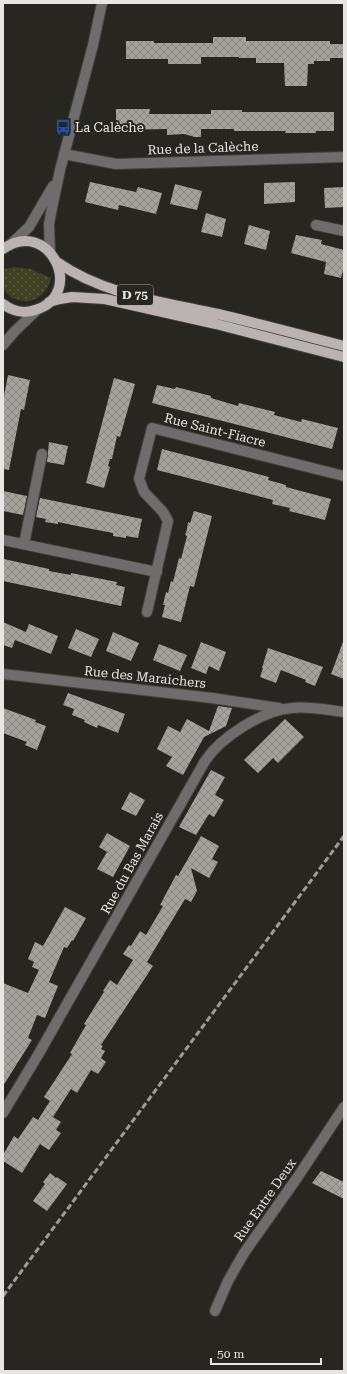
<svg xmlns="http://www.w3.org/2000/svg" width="347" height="1374" font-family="'Roboto Serif',serif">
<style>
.grass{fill:url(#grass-dots)}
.building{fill:url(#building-cross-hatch)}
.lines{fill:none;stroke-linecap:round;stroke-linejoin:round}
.minor-casing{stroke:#42413b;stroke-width:12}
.major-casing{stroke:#42413b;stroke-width:12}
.minor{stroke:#706c6c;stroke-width:10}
.major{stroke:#bab3b2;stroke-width:10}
.rail{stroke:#9d9c97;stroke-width:3;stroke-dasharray:6 3;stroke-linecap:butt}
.labels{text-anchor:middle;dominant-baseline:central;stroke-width:4;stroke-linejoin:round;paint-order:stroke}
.shield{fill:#272620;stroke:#adaca8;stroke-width:1}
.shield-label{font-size:12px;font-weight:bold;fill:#e7e6e2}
.poi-label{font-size:13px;fill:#e7e6e2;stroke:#272620;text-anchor:start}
.street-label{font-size:13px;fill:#e7e6e2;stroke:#272620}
</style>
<defs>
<pattern id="grass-dots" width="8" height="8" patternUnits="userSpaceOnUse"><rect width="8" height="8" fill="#3f4122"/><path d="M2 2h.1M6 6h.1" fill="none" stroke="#5b5c42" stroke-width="1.8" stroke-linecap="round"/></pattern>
<pattern id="building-cross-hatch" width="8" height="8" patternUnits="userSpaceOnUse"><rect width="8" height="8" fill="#a3a29b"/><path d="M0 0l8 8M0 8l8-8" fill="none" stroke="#878681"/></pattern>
</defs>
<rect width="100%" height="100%" fill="#272620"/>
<path class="grass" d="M14,267L31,269L51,278C47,297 28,308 11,297C8,295 4,291 3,287C2,282 3,274 3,269Z"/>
<path class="building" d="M213,37H246V41H330V44H344V58H330V61H314V64H308L307,86H285L284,63H256V58H239V57H201V64H168V59H126V41H154V43H213Z
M116,109H150L149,114H211V110H242V112H334V131H316V133H285L286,131H234V129H201V137H195L184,134L167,135V129L116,130Z
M90,182L136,192L138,187L162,193L156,214L119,205L118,210L85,202Z
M295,182V202L264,204V183Z
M175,184L202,191L197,210L170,204Z
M344,187V207L325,208L324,188Z
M206,213L226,219L222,237L201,232Z
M249,225L270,231L266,250L244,244Z
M296,235L322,240L321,244L344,250V266L341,278L324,274L326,262L291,253Z
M8,375L30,380L24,410L21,409L9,470L3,469V401Z
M114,378L135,384L120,437L117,436L112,459H110L108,466L110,467L104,488L86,483Z
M157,385L175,389L176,387L211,396V398L238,406L239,403L275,412L274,415L301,422L302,419L338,428L332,449L152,403Z
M49,442L68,446L64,465L47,462Z
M162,449L269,477L268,480L286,485V487L331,499L325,520L289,511L290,508L272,504L273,500L157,470Z
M3,491L27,496L23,515L3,511Z
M40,498L142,519L138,538L126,536V538L113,536V533L87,528L58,522V524L45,522L46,519L36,517Z
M194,511L212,516L194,587L190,586L181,622L162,617L165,605H163L166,592L168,593L171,581L173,582L179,558L181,559L187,536L185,535L187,529L188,522L190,523Z
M4,559L49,569V571L71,575V573L117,582L116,585L125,587L121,606L3,581Z
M3,622L26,632L29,624L58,636L51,654L15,640L12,648L3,645Z
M76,629L99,639L91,657L68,648Z
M113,632L139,643L131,661L106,651Z
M201,642L226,652L219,671L209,666L206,674L191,668Z
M343,642H344V679L331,674Z
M159,644L187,655L180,671L153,660Z
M268,648L323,667L315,686L305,682L306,680L281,670L276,683L260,677L263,668H262Z
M68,693L125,714L118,733L98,725L97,728L84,722L85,720L72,715L74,709L63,705Z
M218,706L232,708L226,726L204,737L183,775L166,766L172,757L157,749L168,726L180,732L187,719L209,731Z
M3,708L36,720L35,722L46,726L37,750L25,745L27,742L3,733Z
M285,719L304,737L278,763L273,758L258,773L244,760Z
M211,770L225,777L215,795L224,800L214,817L209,814L196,835L179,827Z
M130,792L145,800L136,816L121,809Z
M107,833L130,846L113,877L97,869L107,852L99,847Z
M201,836L219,846L212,859L218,862L209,878L191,868L197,891L191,902L185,899L147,962L153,966L101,1045L103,1046L101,1049L105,1051L101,1058L106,1062L98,1074L91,1070L77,1093L71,1089L53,1117L61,1122L56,1130L61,1133L49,1150L40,1144L22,1173L3,1161V1155L14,1136L18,1139L33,1117L38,1120L50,1101L44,1097L72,1054L70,1053L86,1025L84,1024L104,992L103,991L110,980L117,985L133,960L123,954L129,945L131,946L140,931L146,935L163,906L160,905L176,875L178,876Z
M65,907L86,918L73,941L72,940L67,948L64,947L49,982L58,986L45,1018L37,1015L28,1038L32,1040L3,1086V983L28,993L39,970L32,967L34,962L28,959L35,942L43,946Z
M321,1171L344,1182V1199L312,1183Z
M50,1173L56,1178L57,1177L67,1184L47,1211L33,1201L45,1184L43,1182Z"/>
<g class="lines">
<defs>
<path id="minor" d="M64,154L116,164L344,157
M316,225L344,231
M10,245L29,227L53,186
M50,252L49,224L52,208L60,170L93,45L102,3
M3,345L15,331L37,310
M3,540L157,572
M24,544L42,454
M147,612L168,521L163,512L144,492L139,479L152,428L344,476
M3,674L212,698L279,708
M3,1113L38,1055L205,761C221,737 263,710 292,708C309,706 327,710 344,712
M215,1311L228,1281L244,1253L297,1178L344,1107"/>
<path id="major" d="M3,249C49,216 87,295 35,310C24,314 12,311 3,304
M57,262C104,295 164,302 218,314C260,324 302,335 344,346
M49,302L60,299L72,297L105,299L216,324L344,357"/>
</defs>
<use href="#minor" class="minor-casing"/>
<use href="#major" class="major-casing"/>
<use href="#minor" class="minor"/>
<use href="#major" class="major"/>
<path class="rail" d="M3,1296L344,836"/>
</g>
<defs>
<symbol id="bus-bare" viewBox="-9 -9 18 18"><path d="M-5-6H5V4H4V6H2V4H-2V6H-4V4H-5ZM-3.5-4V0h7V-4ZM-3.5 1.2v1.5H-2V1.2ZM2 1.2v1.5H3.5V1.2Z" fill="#1a4fb4" stroke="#272620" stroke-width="2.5" paint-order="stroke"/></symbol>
</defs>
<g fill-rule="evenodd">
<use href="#bus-bare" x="52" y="116" width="22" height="22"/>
</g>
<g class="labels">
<rect class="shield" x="117" y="285" width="36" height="20" rx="3"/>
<g class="shield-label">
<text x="135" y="295">D 75</text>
</g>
<g class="poi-label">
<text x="75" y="127">La Calèche</text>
</g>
<g class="street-label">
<text transform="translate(203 148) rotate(-2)">Rue de la Calèche</text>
<text transform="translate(215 430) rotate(14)">Rue Saint-Fiacre</text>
<text transform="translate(145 677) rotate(6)">Rue des Maraichers</text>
<text transform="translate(132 863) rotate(-61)">Rue du Bas Marais</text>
<text transform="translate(265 1200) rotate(-55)">Rue Entre Deux</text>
</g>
</g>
<rect width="347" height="1374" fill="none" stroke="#e7e6e2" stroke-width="8"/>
<path d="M211 1358v6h110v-6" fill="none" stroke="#e7e6e2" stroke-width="2"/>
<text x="217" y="1358" font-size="12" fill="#e7e6e2" stroke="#272620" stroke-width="3" paint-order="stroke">50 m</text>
</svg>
